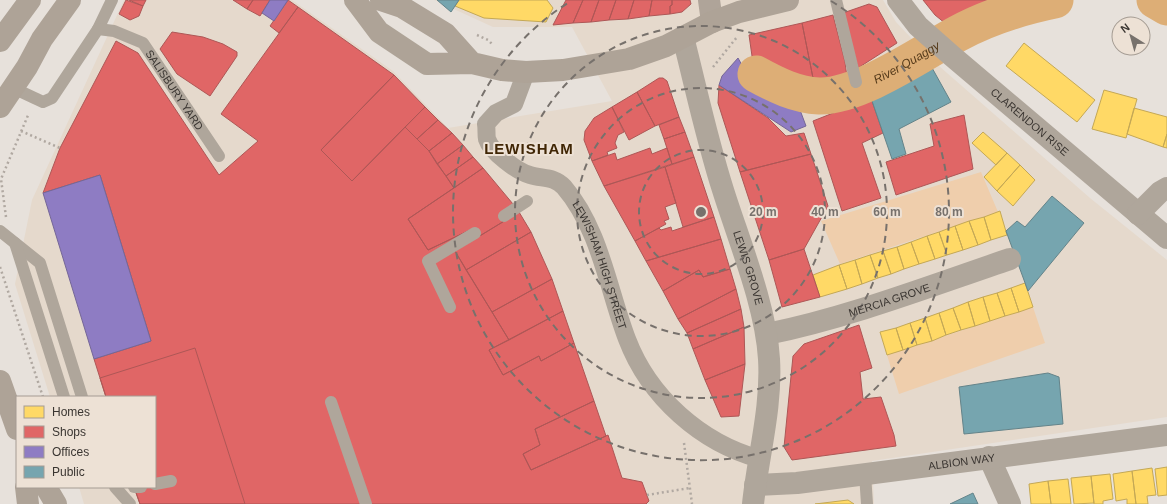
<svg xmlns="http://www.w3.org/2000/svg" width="1167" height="504" font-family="Arial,sans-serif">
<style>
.built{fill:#e5d9cc}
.green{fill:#efceac}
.homes{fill:#ffd966;stroke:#c4a856}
.shops{fill:#e06666;stroke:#ae5756}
.offices{fill:#8e7cc3;stroke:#756797}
.public{fill:#76a5af;stroke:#648389}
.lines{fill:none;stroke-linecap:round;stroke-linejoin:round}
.river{stroke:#ddae76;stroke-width:37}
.path{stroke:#b0a8a1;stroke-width:2.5;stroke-dasharray:2 3;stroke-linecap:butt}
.service{stroke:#afa69b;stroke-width:12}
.pedestrian{stroke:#afa69b;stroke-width:18}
.minor{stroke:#afa69b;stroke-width:22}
.tertiary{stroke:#afa69b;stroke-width:22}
.secondary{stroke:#afa499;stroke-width:22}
.trunk{stroke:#aea397;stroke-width:22}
.ring{fill:none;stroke:#77716c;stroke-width:2;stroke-dasharray:7 5}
.labels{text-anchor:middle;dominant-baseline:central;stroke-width:4;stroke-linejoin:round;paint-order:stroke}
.street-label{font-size:11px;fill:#3a3531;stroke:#ede1d5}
.water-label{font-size:12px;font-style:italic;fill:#563b1b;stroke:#ede1d5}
.district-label{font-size:15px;font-weight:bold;letter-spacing:1px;fill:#402605;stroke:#ede1d5}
.centre{fill:#77716c;stroke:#ede1d5;stroke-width:2}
.ring-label{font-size:12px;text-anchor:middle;font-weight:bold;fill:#77716c;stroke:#ede1d5;stroke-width:4;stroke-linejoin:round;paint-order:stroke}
</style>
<rect width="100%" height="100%" fill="#e7e1db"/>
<path class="built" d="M124,0H292L393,71L448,128L612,101L572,27H493L434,0H883L896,22L931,59L1090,198L1167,260V417L872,461L874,504H84L79,487H155V397H50L15,284L32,200Z"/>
<path class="green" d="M981,172L998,212L840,264L821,221Z
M1033,307L1045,343L899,394L887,355Z"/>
<path class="homes" d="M459,0H547L553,8L546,22L484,18L455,6Z
M1024,43L1095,100L1077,122L1006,66Z
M1104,90L1137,99L1126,138L1092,129Z
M1134,108L1167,117V134L1163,147L1127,134Z
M983,132L1007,153L996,165L972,143Z
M1167,134V148L1163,147Z
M1007,153L1020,165L997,191L984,177Z
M1020,165L1035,180L1013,206L997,191Z
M1000,211L1007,235L991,240L984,217Z
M984,217L991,240L978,245L969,221Z
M969,221L978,245L963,250L955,226Z
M955,226L963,250L947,255L939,232Z
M939,232L947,255L935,259L927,236Z
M927,236L935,259L919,264L911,242Z
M911,242L919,264L904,269L897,247Z
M897,247L904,269L891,274L883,251Z
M883,251L891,274L878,278L870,255Z
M870,255L878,278L862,284L855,260Z
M855,260L862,284L847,289L839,265Z
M839,265L847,289L820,297L813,275Z
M1025,283L1033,307L1019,312L1011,288Z
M1011,288L1019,312L1005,316L997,293Z
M997,293L1005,316L990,321L983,297Z
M983,297L990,321L975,326L968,302Z
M968,302L975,326L961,330L953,308Z
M953,308L961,330L946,335L939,313Z
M939,313L946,335L932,341L925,318Z
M925,318L932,341L917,345L910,323Z
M910,323L917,345L903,350L896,328Z
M896,328L903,350L887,355L880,332Z
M1167,467V495L1158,496L1155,469Z
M1152,468L1156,495L1147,496L1148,504H1136L1132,471Z
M1132,471L1136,504H1127V499L1116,501L1113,474Z
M1110,474L1113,499L1103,501V504H1094L1091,476Z
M1091,476L1094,503L1074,504L1071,478Z
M1068,479L1071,504H1051L1048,481Z
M1048,481L1051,504H1031L1029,484Z
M848,500L854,504H815Z"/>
<path class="shops" d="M126,0L143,6L139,16L130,20L119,14Z
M129,0H146L143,6Z
M233,0H253L247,9Z
M253,0H270L260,16L247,9Z
M288,0L298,7L279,33L270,26Z
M566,0H583L573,23L553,25Z
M583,0H599L591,22L573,23Z
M599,0H616L609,20L591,22Z
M616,0H634L628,19L609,20Z
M634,0H652L649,16L628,19Z
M652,0H672V5L670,6V14L649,16Z
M672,0H690L691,4L682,12L670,14V6L672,5Z
M923,0H1016L951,28L935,15Z
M869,4L877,7L897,43L858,68L843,13Z
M298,7L394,75L321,150L352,181L405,127L429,151L454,188L408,219L428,250L472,229L455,251L509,340L489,350L503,375L539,356L541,361L574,343L594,401L535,429L540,445L523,454L531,470L608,435L622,478L642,482L649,501L646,504H140L134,487H155V397H106L94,359L151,341L100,175L43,193L60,148L116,41L138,53L219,175L258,141L221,114Z
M833,15L845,62L848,85L815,88L802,23Z
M802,23L815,88L793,83L753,63L749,35Z
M172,32L203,37L223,44L237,52V56L210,96L177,74L160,49Z
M394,75L425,107L352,181L321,150Z
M659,78H663L667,81L679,117L655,126L637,92Z
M719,85L768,118L786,136L804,133L811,154L740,172L718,103Z
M637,92L655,126L629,140L612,107Z
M871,98L883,133L862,143L881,198L842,211L813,121Z
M425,107L438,120L417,139L405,127Z
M612,107L624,132L618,135L615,143L617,148L607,152L608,155L592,161L584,140L585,131L594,118Z
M964,115L973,169L896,195L886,162L934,146L930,124Z
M679,117L685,132L664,139L659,125Z
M438,120L452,133L429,151L417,139Z
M685,132L694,157L672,164L664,139Z
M452,133L463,145L437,164L429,151Z
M463,145L473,157L446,176L437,164Z
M650,148L652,154L667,148L672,164L604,186L592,161L615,153L617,160Z
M811,154L828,206L804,249L769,260L740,172Z
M473,157L483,168L454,188L446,176Z
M694,157L714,217L683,227L665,167Z
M665,167L676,203L665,207L669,219L664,221L666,224L635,241L604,186Z
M483,168L513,204L506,220L478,237L472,229L428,250L408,219Z
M519,212L531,232L466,270L455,251Z
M714,217L721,239L646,261L635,241L659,228L661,230L671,227L672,231Z
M531,232L552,279L492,312L466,270Z
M721,239L730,269L703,277L699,270L663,291L646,261Z
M804,249L820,297L782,307L769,260Z
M730,269L736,289L678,319L663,291L699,270L703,277Z
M552,279L563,311L509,340L492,312Z
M736,289L741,309L687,333L678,319Z
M741,309L744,327L693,349L687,333Z
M563,311L574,343L541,361L539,356L503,375L489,350Z
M859,325L872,368L860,372L863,399L881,397L894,435L896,446L792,460L784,447L793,356L804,344Z
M744,327L745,364L705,380L693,349Z
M195,348L245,504H140L134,487H155V397H106L100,378Z
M745,364L739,416L721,417L705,380Z
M594,401L606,436L531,470L523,454L540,445L535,429Z"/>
<path class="offices" d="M270,0H288L274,21L262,13Z
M738,58L748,76L784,98L818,102L817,105L800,110L806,126L791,132L719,85L722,76Z
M100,175L151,341L94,359L43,193Z"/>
<path class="public" d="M437,0H459L451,12Z
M931,66L951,102L899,129L906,154L892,159L871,98Z
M1052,196L1084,223L1028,291L1006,231L1017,221L1025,227Z
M1048,373L1059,377L1063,424L964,434L959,387Z
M973,493L978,504H950Z"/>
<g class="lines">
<g class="river">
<path d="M1155,0L1167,7"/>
<path id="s1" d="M756,74C776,85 796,95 819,96C859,97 922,53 957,34C988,17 1021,7 1055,0"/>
</g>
<path class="path" d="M477,35L488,40L493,45
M713,67L737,37
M21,131L60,148
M6,217L1,179L29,113
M0,267L43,397
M684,443L692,504
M647,495L690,488"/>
<g class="service">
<path d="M836,0L856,82"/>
<path d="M98,29L112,0"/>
<path id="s2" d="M13,88L43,102L52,98L98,29L114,31L143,43L219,156"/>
<path d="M504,216L527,201"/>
<path d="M0,231L40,263L82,397"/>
<path d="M15,243L64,397"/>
<path d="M450,307L428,261L475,233"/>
<path d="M331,402L366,504"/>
<path d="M865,474L867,504"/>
<path d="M155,484L171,481"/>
<path d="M115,487L130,504"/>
<path d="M134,487H141"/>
</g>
<path class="pedestrian" id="s3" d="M526,72L514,104L496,113L486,124C487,129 486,135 487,139C491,152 518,172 530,175C542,179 554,176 564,187C600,229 608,289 627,339C649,397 701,443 760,459"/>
<g class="minor">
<path id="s4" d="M898,0L918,26L952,56L1167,238"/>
<path d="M1138,214L1160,192L1167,188"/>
<path id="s5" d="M767,334C850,317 930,286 1010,259"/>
<path d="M989,457L1010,504"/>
<path id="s6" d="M755,485L797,483L1167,435"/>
</g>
<path class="tertiary" id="s7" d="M683,37C696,88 707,140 723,190C739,241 766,306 769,359C772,407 758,456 753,504"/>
<path class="secondary" d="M709,0L712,22"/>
<path class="trunk" d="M355,0L379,32L427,64L472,63L502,70L526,72L563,70L629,59L666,46L712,22L739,12L788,0
M381,0L402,7L446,34L472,63
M0,41L30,0
M0,107L27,67L42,39L70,0
M0,381L17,429
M26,487L28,504
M46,487L56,504"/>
</g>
<g class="ring">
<circle cx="701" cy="212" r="62"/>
<circle cx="701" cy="212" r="124"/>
<circle cx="701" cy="212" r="186"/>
<path d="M831 1A248 248 0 1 1 571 1"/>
</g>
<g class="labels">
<g class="street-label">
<text stroke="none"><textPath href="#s2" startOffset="230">SALISBURY YARD</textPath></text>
<text stroke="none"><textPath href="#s4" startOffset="180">CLARENDON RISE</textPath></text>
<text stroke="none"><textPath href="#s3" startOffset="265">LEWISHAM HIGH STREET</textPath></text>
<text stroke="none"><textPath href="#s7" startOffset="240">LEWIS GROVE</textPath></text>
<text stroke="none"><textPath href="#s5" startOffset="127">MERCIA GROVE</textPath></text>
<text stroke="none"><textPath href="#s6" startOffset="208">ALBION WAY</textPath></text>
</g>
<g class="water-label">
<text stroke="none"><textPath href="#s1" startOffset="162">River Quaggy</textPath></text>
</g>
<g class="district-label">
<text x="529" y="148">LEWISHAM</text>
</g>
</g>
<circle cx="701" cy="212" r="6" class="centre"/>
<g class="ring-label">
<text x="763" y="216">20 m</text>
<text x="825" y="216">40 m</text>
<text x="887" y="216">60 m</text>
<text x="949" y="216">80 m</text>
</g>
<rect x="16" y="396" width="140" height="92" fill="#ede1d5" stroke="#a59c93"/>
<rect x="24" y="406" width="20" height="12" fill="#ffd966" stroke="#a59c93"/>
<text x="52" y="416" font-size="12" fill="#3a3531">Homes</text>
<rect x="24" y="426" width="20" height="12" fill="#e06666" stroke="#a59c93"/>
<text x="52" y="436" font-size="12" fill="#3a3531">Shops</text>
<rect x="24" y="446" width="20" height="12" fill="#8e7cc3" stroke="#a59c93"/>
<text x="52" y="456" font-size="12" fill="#3a3531">Offices</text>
<rect x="24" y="466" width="20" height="12" fill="#76a5af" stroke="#a59c93"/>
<text x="52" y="476" font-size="12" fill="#3a3531">Public</text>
<g transform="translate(1131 36) rotate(323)"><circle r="19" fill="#ede1d5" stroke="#a59c93"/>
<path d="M0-3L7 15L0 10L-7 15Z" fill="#77716c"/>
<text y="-6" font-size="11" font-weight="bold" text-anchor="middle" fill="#3a3531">N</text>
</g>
</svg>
